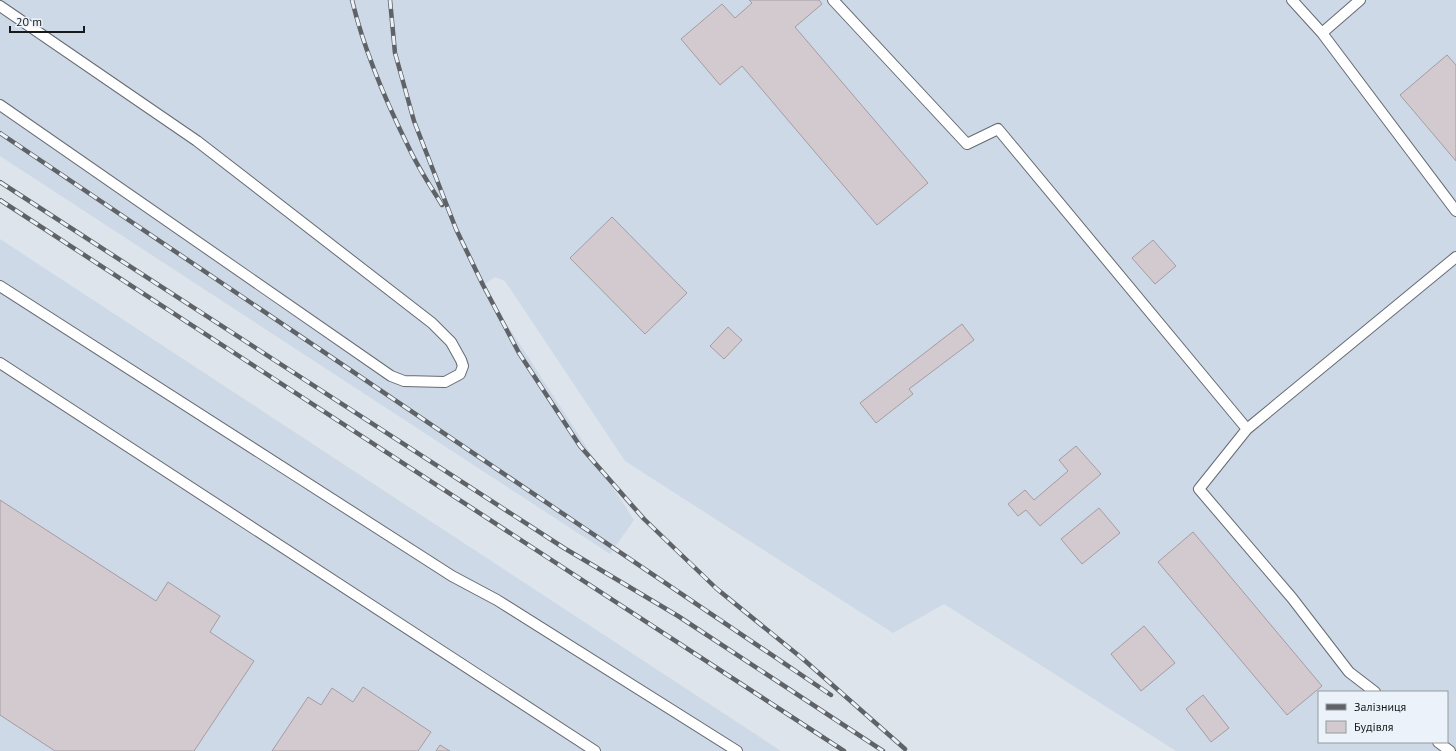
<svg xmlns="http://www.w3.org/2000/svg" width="1456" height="751" font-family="'PT Sans',sans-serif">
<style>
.built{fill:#cdd9e6;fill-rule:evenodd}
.building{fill:#d3cad0;stroke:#a49ca1}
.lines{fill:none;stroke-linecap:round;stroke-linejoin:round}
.service-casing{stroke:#666b71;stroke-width:12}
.service{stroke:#fff;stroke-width:10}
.rail-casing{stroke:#5f6266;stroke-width:4.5}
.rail{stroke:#ebf2f9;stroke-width:3;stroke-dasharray:9;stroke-linecap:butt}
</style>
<rect width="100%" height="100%" fill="#dee4eb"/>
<path class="built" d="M0,0H1456V751H1176L944,604L893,633L625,461L505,281L495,277L482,286L634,520L610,554L0,156ZM1319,692H1447V742H1319Z
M0,239L781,751H0Z"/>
<path class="building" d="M749,0H819L822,4L795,27L928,183L877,225L742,66L720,85L681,39L722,4L735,18L752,3Z
M1447,55L1456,65V161L1400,95Z
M612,217L687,293L645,334L570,258Z
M1153,240L1176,266L1155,284L1132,258Z
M962,324L974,340L909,389L913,394L876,423L860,403Z
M728,327L742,340L724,359L710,346Z
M1076,446L1101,474L1040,526L1026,510L1018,516L1008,504L1025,490L1034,500L1068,471L1059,460Z
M0,500L156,601L168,582L220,616L210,632L254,661L194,751H55L0,715Z
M1099,508L1120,533L1082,564L1061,539Z
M1193,532L1322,686L1287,715L1158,562Z
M1144,626L1175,663L1141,691L1111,654Z
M363,687L431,732L418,751H272L308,697L321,705L332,688L353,702Z
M1203,695L1229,728L1211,742L1186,709Z
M440,745L450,751H436Z"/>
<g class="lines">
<defs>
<path id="service" d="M833,0L967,144L998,129L1247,429L1199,489L1292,598L1349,672L1375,692
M1292,0L1322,33L1456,211
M0,6L197,141L432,323L451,342L461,360L463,366L460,374L445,382L404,381L391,376L0,105
M1322,33L1360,0
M0,286L452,576L497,600L737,751
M0,363L595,751
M1247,429L1456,257
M1438,742L1450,751"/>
</defs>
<use href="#service" class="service-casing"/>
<use href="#service" class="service"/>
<defs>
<path id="rail" d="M352,0C364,50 387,104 410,150C419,169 431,187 442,205
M390,0L395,53L414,121L456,229L483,285L519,353L580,446L644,519L717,589L803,659L905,749
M0,133L831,695
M0,182L564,548L678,616L883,751
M0,200L844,751"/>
</defs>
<use href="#rail" class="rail-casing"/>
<use href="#rail" class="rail"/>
</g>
<rect x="1318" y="691" width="130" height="52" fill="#ebf2f9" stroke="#969ba0"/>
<rect x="1326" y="704" width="20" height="6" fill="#5f6266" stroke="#969ba0"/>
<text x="1354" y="711" font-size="12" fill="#17191b">Залізниця</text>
<rect x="1326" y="721" width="20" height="12" fill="#d3cad0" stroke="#969ba0"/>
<text x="1354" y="731" font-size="12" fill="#17191b">Будівля</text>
<path d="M10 26v6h74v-6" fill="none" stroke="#17191b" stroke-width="2"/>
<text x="16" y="26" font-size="12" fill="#17191b" stroke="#ebf2f9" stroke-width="3" paint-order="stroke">20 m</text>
</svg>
